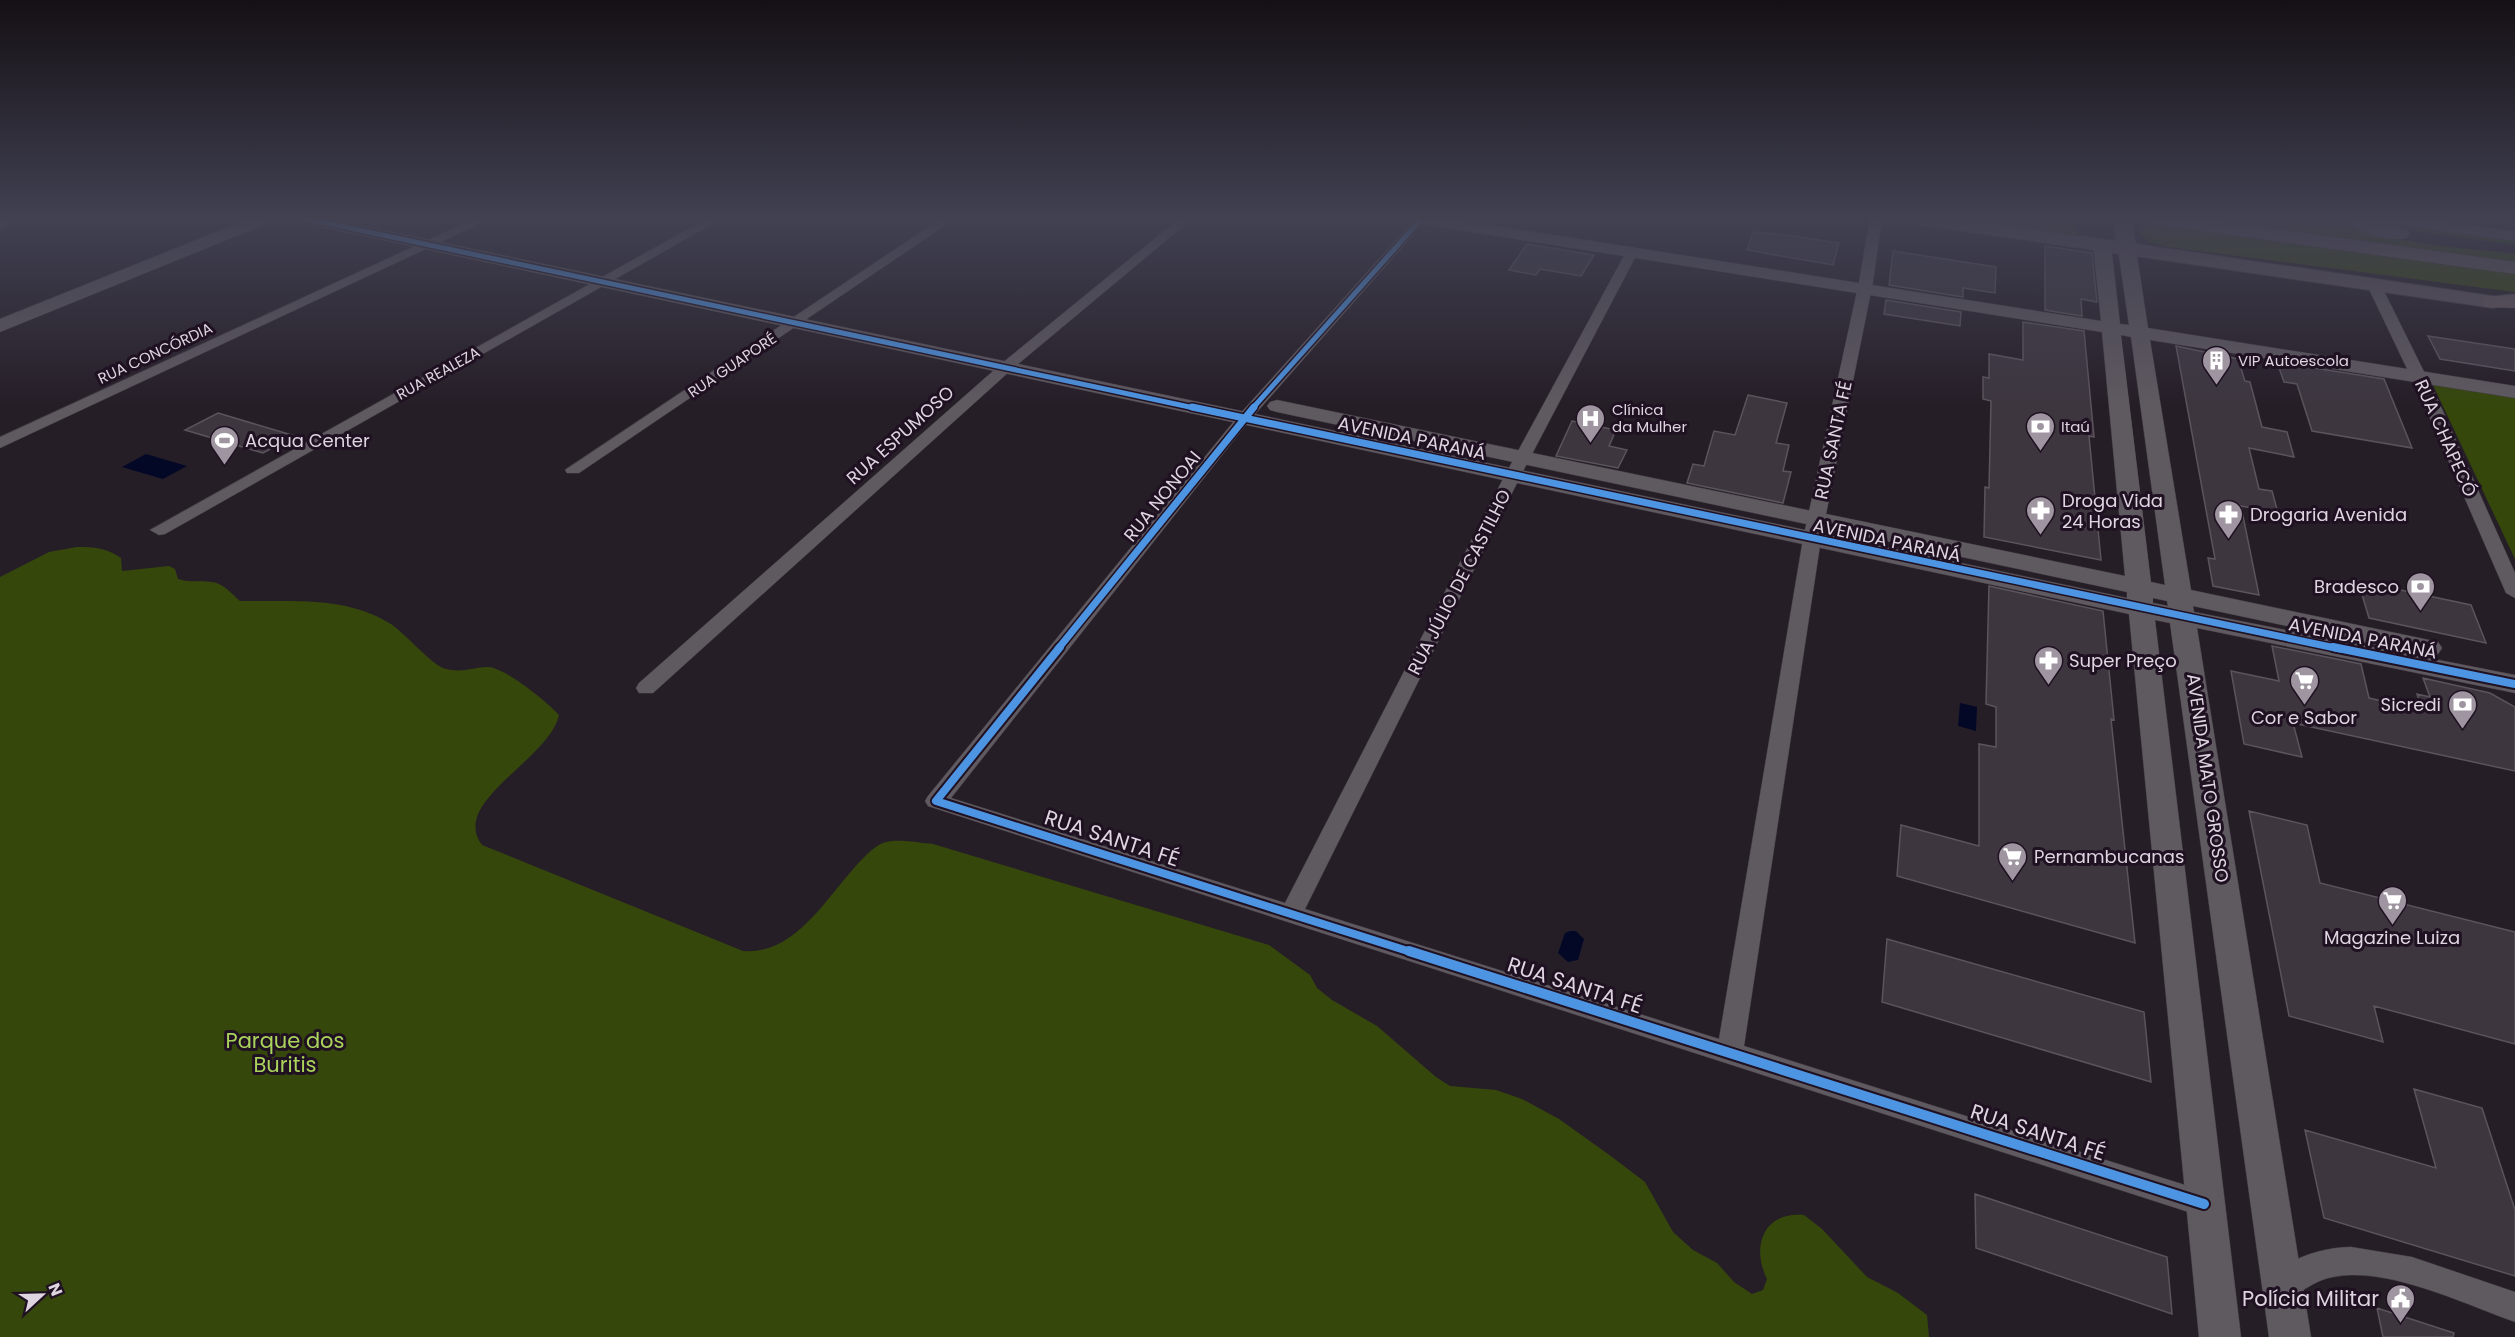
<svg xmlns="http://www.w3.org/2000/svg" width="2515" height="1337" font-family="Poppins,sans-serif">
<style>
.industrial{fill:#332121}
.green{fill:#36470c}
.water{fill:#030827}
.building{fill:#3d363f;stroke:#5b545c;stroke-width:1.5}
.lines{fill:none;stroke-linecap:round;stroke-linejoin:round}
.street-casing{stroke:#413a42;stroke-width:1}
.secondary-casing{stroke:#413a42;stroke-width:1}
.primary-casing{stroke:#413a42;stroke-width:2}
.highway-casing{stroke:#413a42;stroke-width:1}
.street{fill:#5f5960;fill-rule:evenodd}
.secondary{fill:#5f5960;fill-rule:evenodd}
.primary{fill:#60555d;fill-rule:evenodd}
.highway{fill:#665a60;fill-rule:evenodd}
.cycleway-far3-casing{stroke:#1f1122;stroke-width:8}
.cycleway-far2-casing{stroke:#1f1122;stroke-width:10}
.cycleway-far1-casing{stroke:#1f1122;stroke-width:12}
.cycleway-casing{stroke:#1f1122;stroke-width:14}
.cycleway-far3{stroke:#4d94e3;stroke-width:5}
.cycleway-far2{stroke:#4d94e3;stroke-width:7}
.cycleway-far1{stroke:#4d94e3;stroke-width:8}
.cycleway{stroke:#4d94e3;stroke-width:10}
.labels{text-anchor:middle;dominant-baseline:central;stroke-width:6;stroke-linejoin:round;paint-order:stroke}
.far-street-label{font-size:15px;fill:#dfd5e1;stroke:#1f1122}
.far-poi-label{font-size:15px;fill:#dfd5e1;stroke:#1f1122;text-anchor:start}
.street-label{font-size:18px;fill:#dfd5e1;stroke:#1f1122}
.poi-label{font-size:18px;fill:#dfd5e1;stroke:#1f1122;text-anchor:start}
.near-street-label{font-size:21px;fill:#dfd5e1;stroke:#1f1122}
.near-park-label{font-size:21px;fill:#aad35b;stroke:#1f1122}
.near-poi-label{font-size:21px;fill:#dfd5e1;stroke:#1f1122;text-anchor:end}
</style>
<rect width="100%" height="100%" fill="#261e27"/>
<path class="industrial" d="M2419,218H2515V230L2436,220Z"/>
<path class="green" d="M1936,218H2076L2078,238Z
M2195,218L2348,222C2398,246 2461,247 2515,254V263Z
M2374,220L2515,239V245L2380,226Z
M2151,223L2515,271V292L2168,247C2154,244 2141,241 2137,227Z
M2432,383L2515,396V559Z
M77,547C94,547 107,548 121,558L122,571L169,566L175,569L178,579C191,583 200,580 212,582C223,583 232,594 240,601C290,602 345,595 391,624C404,633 433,665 443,668C461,674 474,667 488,667C506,668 547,702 559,715C550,759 449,802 482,845L743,951C794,955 824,901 855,867C862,859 873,847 883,843C897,838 918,843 933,844L1269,945L1310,975L1317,988L1332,1000L1377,1026L1436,1077L1450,1086L1496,1090L1522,1099L1559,1119L1608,1154L1645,1182L1673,1232L1693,1250L1717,1263L1734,1282L1752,1294L1763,1290L1767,1279C1751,1247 1763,1211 1804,1215L1822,1229L1867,1277L1898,1293L1927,1315L1929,1337H0V577L49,552Z"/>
<path class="water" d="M146,454L187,466L163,479L122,467Z
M1960,703L1977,707L1976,731L1958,726Z
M1570,931H1576L1584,939L1578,960L1568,962L1558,953L1565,933Z"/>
<path class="building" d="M1753,232L1786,235L1839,243L1833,265L1747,250Z
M1527,244L1594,255L1581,276L1540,269L1536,275L1509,270Z
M2045,246L2092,253L2097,302L2081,299L2082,316L2045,310Z
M1893,251L1996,267L1995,293L1963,288V297L1889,285Z
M1886,300L1961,312L1960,326L1884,314Z
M2023,322L2084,331L2094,437L2089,436L2101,560L1984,537L1985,487L1989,488L1991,401L1983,399V377L1989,378V354L2023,360Z
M2428,336L2515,349V371L2440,359Z
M2176,346L2238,359L2245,381L2250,382L2262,427L2287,432L2294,457L2249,448L2259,489L2272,491L2278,513L2241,506L2259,595L2213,586L2208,558L2215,559Z
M2277,362L2384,379L2412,448L2312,431L2297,384L2284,382Z
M1748,395L1787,403L1776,443L1789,445L1783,471L1791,472L1783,503L1687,483L1693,464L1704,466L1714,431L1735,435Z
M218,413L295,436L263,453L185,430Z
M1572,421L1616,430L1609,446L1627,450L1618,468L1556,456Z
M2358,581L2471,605L2486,643L2369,618Z
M1989,586L2103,611L2114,720L2111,719L2135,943L1897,876L1901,825L1979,846V744L1996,747V707L1986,704Z
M2272,646L2361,664L2369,698L2422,710L2417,694L2430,697L2423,678L2490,693L2515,707V771L2293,723L2302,757L2244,744L2231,671L2279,681Z
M2249,811L2307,825L2320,883L2515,932V1044L2374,1006L2383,1042L2289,1016Z
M1887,939L2144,1012L2151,1082L1882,1002Z
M2414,1089L2482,1108L2515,1210V1276L2324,1218L2305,1130L2436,1168Z
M1975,1194L2167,1257L2172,1314L1976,1248Z
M2377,1308L2454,1333L2453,1337H2383Z"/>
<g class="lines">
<defs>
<path id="street" d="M8,218H25L0,229V221Z
M476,218H492L0,448V437Z
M708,218H723L165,534L159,535L150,530Z
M942,218H956L579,473H567L565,470Z
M1180,218H1193L1011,370L653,693H639L636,688L639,683L1001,364Z
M1416,218H1428L1249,421L951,798L1285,903L1505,475L1626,252L1628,249H1636L1638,252L1521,475L1305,909L1719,1039L1803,539L1859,282L1870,218H1882L1873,282L1821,539L1744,1046L2204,1191L2214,1195L2218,1204L2214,1213L2204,1217L928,806L925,801L928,796L1239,415Z
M2374,281L2381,285L2438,400L2515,573V598L2506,593L2422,400L2367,285Z
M2351,1247L2412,1257L2515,1292V1322C2464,1304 2387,1266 2333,1277C2314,1280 2300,1294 2283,1301L2272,1296L2268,1286C2279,1259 2324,1247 2351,1247Z"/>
<path id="secondary" d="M251,218H273L271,222L0,332V319Z
M295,218H326L2127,598V592L1277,412L1270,410L1267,406L1270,402L1277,400L2125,576L2102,332L1415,223L1407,218H1446L2101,321L2093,245L2102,240L2111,245L2120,324L2129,325L2118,249L2127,244L2136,249L2148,328L2515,386V398L2150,340L2191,590L2429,640L2438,642L2442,648L2438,654L2429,656L2193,606L2194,612L2515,675V693L2197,628L2311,1337H2269L2170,623L2155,620L2241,1337H2199L2129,614L303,223ZM2121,335L2131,337L2165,585L2151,582ZM2153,598L2167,601L2168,606L2153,603Z
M2374,218H2418L2515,231V241L2382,223Z"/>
<path id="primary" d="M1906,218H1953L2116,241L2113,219L2130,218L2136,244L2493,296L2500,298L2503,302L2500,306L2493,308L1915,224Z
M2287,218H2358C2352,227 2293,227 2287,218Z"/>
<path id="highway" d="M2142,218H2196L2515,262V274L2152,224L2145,222Z
M2343,218H2368L2407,230L2410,234L2407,238C2391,242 2353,233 2343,218Z
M2515,294V308L2485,307L2482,302L2485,297Z"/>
</defs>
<use href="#street" class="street-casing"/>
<use href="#secondary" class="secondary-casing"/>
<use href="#primary" class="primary-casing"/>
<use href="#highway" class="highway-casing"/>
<use href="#street" class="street"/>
<use href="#secondary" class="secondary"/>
<use href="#primary" class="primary"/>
<use href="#highway" class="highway"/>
<defs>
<path id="cycleway-far3" d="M303,218L1199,409
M1252,409L1422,218"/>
<path id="cycleway-far2" d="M1192,407L2340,649
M1058,649L1254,407"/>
<path id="cycleway-far1" d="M1060,647L936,801L1414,953
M2333,647L2515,684"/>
<path id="cycleway" d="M1409,951L2204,1204"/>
</defs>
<use href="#cycleway-far3" class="cycleway-far3-casing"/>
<use href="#cycleway-far2" class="cycleway-far2-casing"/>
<use href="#cycleway-far1" class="cycleway-far1-casing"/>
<use href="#cycleway" class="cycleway-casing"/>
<use href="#cycleway-far3" class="cycleway-far3"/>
<use href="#cycleway-far2" class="cycleway-far2"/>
<use href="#cycleway-far1" class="cycleway-far1"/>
<use href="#cycleway" class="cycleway"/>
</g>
<linearGradient id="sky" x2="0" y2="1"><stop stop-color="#151015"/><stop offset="0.54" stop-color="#414152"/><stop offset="1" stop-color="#414152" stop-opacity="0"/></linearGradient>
<rect width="2515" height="405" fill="url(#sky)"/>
<defs>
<symbol id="building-pin" viewBox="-11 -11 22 30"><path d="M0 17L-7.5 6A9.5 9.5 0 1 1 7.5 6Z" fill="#9e95a0" stroke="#1f1122"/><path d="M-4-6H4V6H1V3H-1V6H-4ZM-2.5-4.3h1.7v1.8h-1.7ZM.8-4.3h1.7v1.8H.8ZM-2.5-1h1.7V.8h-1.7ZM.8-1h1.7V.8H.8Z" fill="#fff"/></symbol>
<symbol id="hospital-pin" viewBox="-11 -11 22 30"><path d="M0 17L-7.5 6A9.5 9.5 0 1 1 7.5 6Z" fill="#9e95a0" stroke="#1f1122"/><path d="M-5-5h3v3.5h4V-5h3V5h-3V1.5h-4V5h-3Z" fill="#fff"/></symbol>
<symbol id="bank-pin" viewBox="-11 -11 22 30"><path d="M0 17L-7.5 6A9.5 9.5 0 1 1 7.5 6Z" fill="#9e95a0" stroke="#1f1122"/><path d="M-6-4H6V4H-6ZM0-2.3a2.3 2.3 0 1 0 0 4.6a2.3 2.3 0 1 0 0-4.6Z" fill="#fff"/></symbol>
<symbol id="stadium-pin" viewBox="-11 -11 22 30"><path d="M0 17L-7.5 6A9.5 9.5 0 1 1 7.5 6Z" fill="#9e95a0" stroke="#1f1122"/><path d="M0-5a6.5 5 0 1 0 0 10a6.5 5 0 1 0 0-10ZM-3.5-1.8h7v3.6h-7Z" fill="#fff"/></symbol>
<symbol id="pharmacy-pin" viewBox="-11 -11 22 30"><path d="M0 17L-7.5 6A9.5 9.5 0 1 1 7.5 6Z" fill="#9e95a0" stroke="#1f1122"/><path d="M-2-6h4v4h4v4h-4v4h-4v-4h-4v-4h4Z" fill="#fff"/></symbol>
<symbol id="supermarket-pin" viewBox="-11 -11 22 30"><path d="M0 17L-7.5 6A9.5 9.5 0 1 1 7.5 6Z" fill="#9e95a0" stroke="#1f1122"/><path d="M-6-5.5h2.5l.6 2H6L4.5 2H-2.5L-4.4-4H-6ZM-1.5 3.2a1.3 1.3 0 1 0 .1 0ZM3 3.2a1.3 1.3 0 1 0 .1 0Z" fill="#fff"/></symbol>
<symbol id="civic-pin" viewBox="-11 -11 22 30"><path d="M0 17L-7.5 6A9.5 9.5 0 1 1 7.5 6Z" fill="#9e95a0" stroke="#1f1122"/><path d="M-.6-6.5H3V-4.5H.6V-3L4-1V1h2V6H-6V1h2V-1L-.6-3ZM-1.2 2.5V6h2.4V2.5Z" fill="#fff"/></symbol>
</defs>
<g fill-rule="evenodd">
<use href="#building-pin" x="2200" y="344" width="33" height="45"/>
<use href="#hospital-pin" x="1574" y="402" width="33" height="45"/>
<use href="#bank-pin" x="2024" y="410" width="33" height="45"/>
<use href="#stadium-pin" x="208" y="424" width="33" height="45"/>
<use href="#pharmacy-pin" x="2024" y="494" width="33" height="45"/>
<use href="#pharmacy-pin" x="2212" y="498" width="33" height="45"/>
<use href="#bank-pin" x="2404" y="570" width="33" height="45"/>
<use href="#pharmacy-pin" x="2032" y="644" width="33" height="45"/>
<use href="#supermarket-pin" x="2288" y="664" width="33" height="45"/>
<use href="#bank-pin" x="2446" y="688" width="33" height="45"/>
<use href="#supermarket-pin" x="1996" y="840" width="33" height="45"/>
<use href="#supermarket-pin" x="2376" y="884" width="33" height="45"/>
<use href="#civic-pin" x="2384" y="1282" width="33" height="45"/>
</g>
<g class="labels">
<g class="far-street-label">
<text transform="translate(155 353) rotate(-25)">RUA CONCÓRDIA</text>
<text transform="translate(732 365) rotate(-34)">RUA GUAPORÉ</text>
<text transform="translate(438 373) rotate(-29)">RUA REALEZA</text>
</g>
<g class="far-poi-label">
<text x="2238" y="360">VIP Autoescola</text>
<text x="1612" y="409">Clínica<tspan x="1612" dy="17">da Mulher</tspan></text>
<text x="2061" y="426">Itaú</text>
</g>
<g class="street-label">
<text transform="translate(900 435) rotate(-42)">RUA ESPUMOSO</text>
<text transform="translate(1412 438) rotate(12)">AVENIDA PARANÁ</text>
<text transform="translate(2446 438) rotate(66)">RUA CHAPECÓ</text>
<text transform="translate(1833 440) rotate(-78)">RUA SANTA FÉ</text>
<text transform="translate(1162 496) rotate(-51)">RUA NONOAI</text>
<text transform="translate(1887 540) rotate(12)">AVENIDA PARANÁ</text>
<text transform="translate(1459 582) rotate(-63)">RUA JÚLIO DE CASTILHO</text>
<text transform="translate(2363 638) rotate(11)">AVENIDA PARANÁ</text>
<text transform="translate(2208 778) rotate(82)">AVENIDA MATO GROSSO</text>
</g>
<g class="poi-label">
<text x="245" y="440">Acqua Center</text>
<text x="2062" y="500">Droga Vida<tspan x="2062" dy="21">24 Horas</tspan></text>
<text x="2250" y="514">Drogaria Avenida</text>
<text x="2399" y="586" text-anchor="end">Bradesco</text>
<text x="2069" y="660">Super Preço</text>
<text x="2441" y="704" text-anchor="end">Sicredi</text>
<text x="2304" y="717" text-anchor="middle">Cor e Sabor</text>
<text x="2034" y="856">Pernambucanas</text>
<text x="2392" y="937" text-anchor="middle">Magazine Luiza</text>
</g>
<g class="near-street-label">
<text transform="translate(1112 838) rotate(18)">RUA SANTA FÉ</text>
<text transform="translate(1575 985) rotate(18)">RUA SANTA FÉ</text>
<text transform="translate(2038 1132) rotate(18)">RUA SANTA FÉ</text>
</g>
<g class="near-park-label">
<text x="285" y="1040">Parque dos<tspan x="285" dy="24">Buritis</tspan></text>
</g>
<g class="near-poi-label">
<text x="2379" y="1298">Polícia Militar</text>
</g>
</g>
<g transform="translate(42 1295) rotate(68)" stroke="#1f1122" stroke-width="4.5" paint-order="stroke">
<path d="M0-4.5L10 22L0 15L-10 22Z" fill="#dfd5e1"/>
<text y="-9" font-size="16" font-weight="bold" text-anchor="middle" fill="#dfd5e1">N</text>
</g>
</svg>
